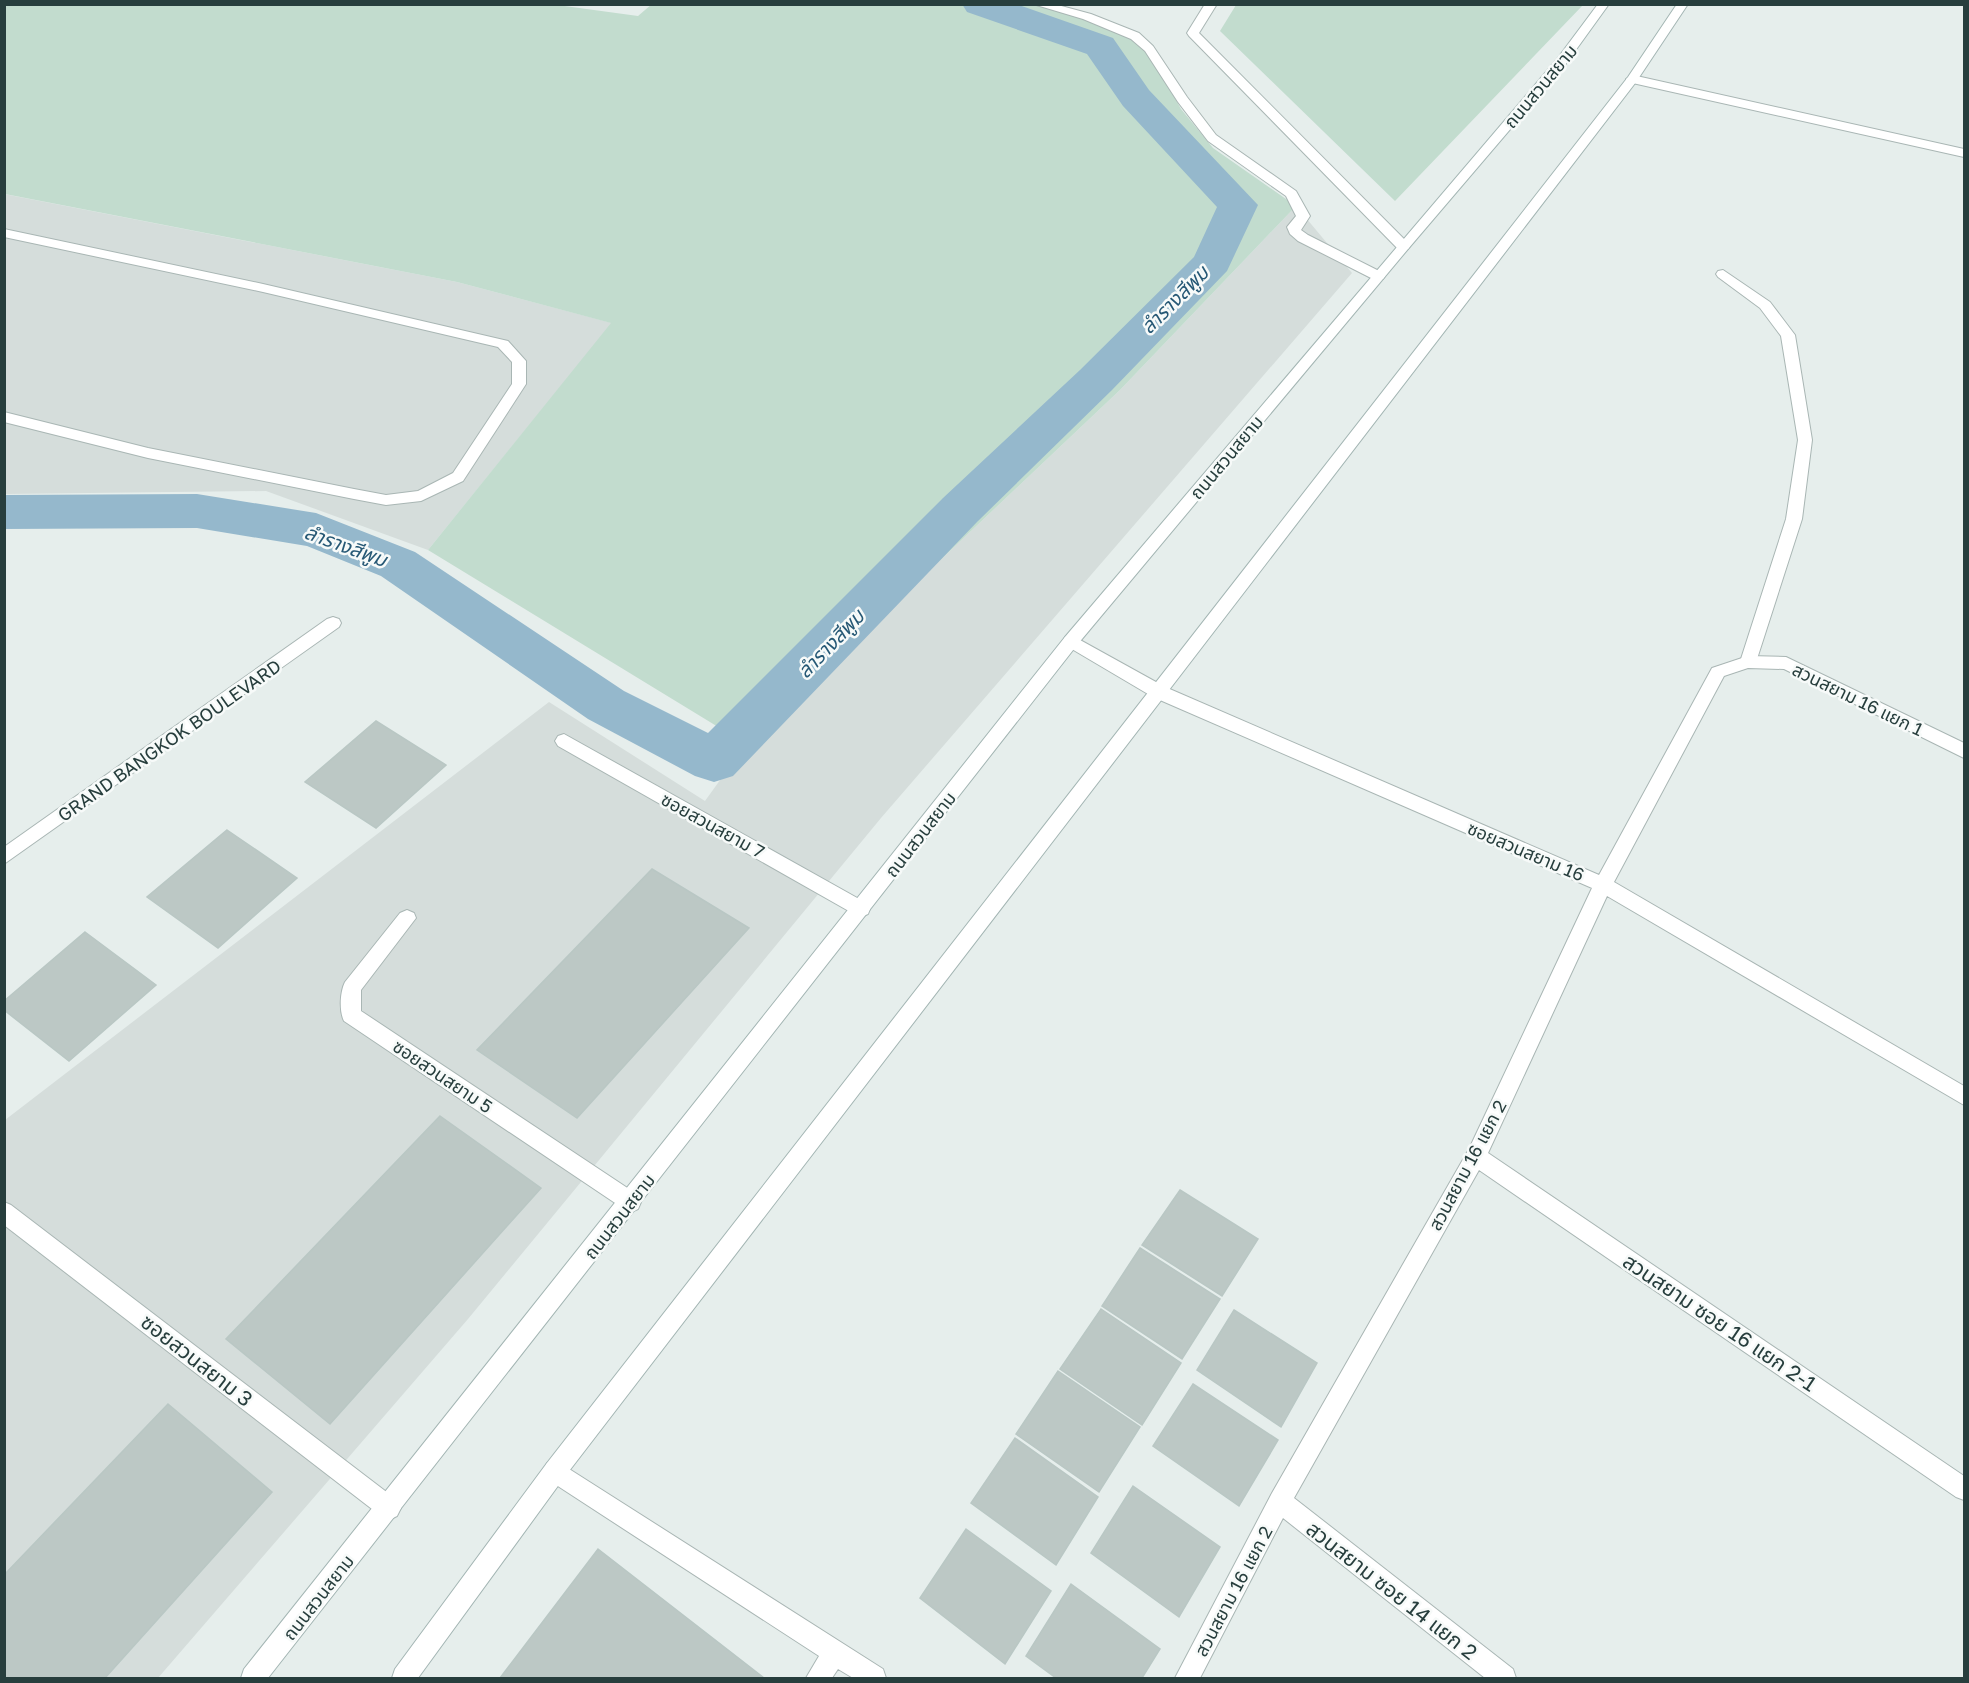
<svg xmlns="http://www.w3.org/2000/svg" width="1969" height="1683" font-family="'Golos Text','Noto Sans Thai',sans-serif">
<style>
.built{fill:#d5dddb}
.green{fill:#c2dcce}
.lines{fill:none;stroke-linecap:round;stroke-linejoin:round}
.canal{fill:#95b8cc;fill-rule:evenodd}
.building{fill:#bcc8c5;stroke:#b9c7c4;stroke-width:1.5}
.lane-casing{stroke:#a9b6b4;stroke-width:2}
.street-casing{stroke:#a9b6b4;stroke-width:2}
.secondary-casing{stroke:#a3b5b3;stroke-width:2}
.lane{fill:#fff;fill-rule:evenodd}
.street{fill:#fff;fill-rule:evenodd}
.secondary{fill:#fff;fill-rule:evenodd}
.labels{text-anchor:middle;dominant-baseline:central;stroke-width:5;stroke-linejoin:round;paint-order:stroke}
.street-label{font-size:18px;fill:#273e3d;stroke:#f7faf9}
.water-label{font-size:20px;font-style:italic;fill:#265875;stroke:#f7faf9}
.near-street-label{font-size:21px;fill:#273e3d;stroke:#f7faf9}
</style>
<rect width="100%" height="100%" fill="#e6eeec"/>
<path class="built" d="M4,194L457,282L612,323L428,550L266,491L5,494Z
M1296,206L1352,273L881,818L468,1319L158,1678H5V1120L549,702L705,801L746,744L1120,390Z"/>
<path class="green" d="M550,4L638,16L652,4L1043,5L1142,39L1181,109L1213,148L1296,206L1120,390L746,744L428,550L611,323L457,282L5,194L4,5Z
M1236,5V4L1583,5L1395,201L1220,31Z"/>
<g class="lines">
<path class="canal" d="M962,4H1016L1113,38L1149,90L1258,205L1227,271L1112,390L977,522L733,776L714,782L695,776L588,719L381,576L307,546L197,528L4,529V495L197,494L316,513L415,552L624,691L708,733L943,498L1080,370L1194,257L1217,207L1123,106L1087,54L967,12Z"/>
</g>
<path class="building" d="M376,721L446,765L376,828L305,782Z
M227,830L297,878L218,948L147,897Z
M652,869L749,928L577,1118L477,1050Z
M85,932L156,985L69,1061L4,1010V1001Z
M440,1116L541,1188L330,1424L226,1339Z
M1180,1190L1258,1239L1222,1296L1142,1245Z
M1140,1248L1220,1299L1182,1359L1102,1306Z
M1101,1309L1181,1363L1142,1425L1060,1369Z
M1234,1310L1317,1363L1281,1427L1197,1370Z
M1058,1371L1140,1427L1099,1492L1016,1434Z
M1193,1384L1278,1440L1239,1506L1153,1446Z
M168,1404L272,1492L105,1678H4V1575Z
M1015,1438L1098,1497L1056,1565L971,1503Z
M1133,1486L1220,1547L1179,1617L1091,1553Z
M966,1529L1051,1591L1005,1664L920,1598Z
M598,1549L764,1678H500Z
M1071,1584L1160,1649L1142,1678H1056L1026,1656Z"/>
<g class="lines">
<defs>
<path id="lane" d="M4,229L263,284L508,341L526,361V384L463,481L421,501L386,505L354,499L148,458L4,422V412L148,448L354,489L386,495L418,491L453,473L512,384V362L498,347L263,292L4,237Z
M1723,270L1770,302L1795,335L1812,440L1802,519L1756,662L1754,666L1748,668L1742,666L1740,662L1786,519L1798,440L1781,336L1760,308L1718,277L1716,274L1718,271Z"/>
<path id="street" d="M1033,4H1054L1091,14L1139,33L1153,46L1187,97L1216,135L1296,191L1310,216L1301,230L1308,235L1383,273L1385,276L1383,279H1373L1298,241L1290,234L1287,227L1296,216L1286,196L1208,141L1178,102L1145,51L1131,39L1083,19Z
M1205,4H1217L1199,33L1408,243L1410,246L1408,249H1398L1189,36L1187,33Z
M1632,75L1964,149V157L1628,82L1626,79Z
M333,617L339,619L341,623L339,627L4,864V847L327,619Z
M1071,635L1165,687L1599,875L1712,668L1748,656L1786,657L1964,743V758L1784,669L1748,668L1724,676L1614,882L1964,1086V1105L1607,896L1488,1153L1964,1476V1500L1956,1497L1479,1170L1294,1498L1513,1669L1516,1678H1485L1283,1518L1200,1678H1175L1272,1493L1469,1149L1592,888L1153,697L1065,645L1063,641L1065,637Z
M564,734L868,904L870,909L868,914L861,917L854,914L558,746L555,741L558,736Z
M407,910L414,913L416,918L361,990V1011L638,1195L641,1202L638,1209L631,1212L624,1209L344,1021C339,1011 340,992 345,982L400,913Z
M4,1202L11,1205L397,1500L401,1508L397,1516L389,1520L381,1516L4,1225Z
M555,1460L883,1669L886,1678H853L838,1669L832,1678H806L819,1656L547,1479L544,1471L547,1463Z"/>
<path id="secondary" d="M1598,4H1609L1565,65L1408,249L1077,645L268,1678H241L244,1669L1065,637L1557,59Z
M1677,4H1688L1636,82L563,1479L418,1678H392L395,1669L547,1463L1628,77Z"/>
</defs>
<use href="#lane" class="lane-casing"/>
<use href="#street" class="street-casing"/>
<use href="#secondary" class="secondary-casing"/>
<use href="#lane" class="lane"/>
<use href="#street" class="street"/>
<use href="#secondary" class="secondary"/>
</g>
<g class="labels">
<g class="street-label">
<text transform="translate(1540 86) rotate(-50)">ถนนสวนสยาม</text>
<text transform="translate(1226 457) rotate(-50)">ถนนสวนสยาม</text>
<text transform="translate(1858 699) rotate(26)">สวนสยาม 16 แยก 1</text>
<text transform="translate(169 740) rotate(-35)">GRAND BANGKOK BOULEVARD</text>
<text transform="translate(713 825) rotate(29)">ซอยสวนสยาม 7</text>
<text transform="translate(920 834) rotate(-52)">ถนนสวนสยาม</text>
<text transform="translate(1526 851) rotate(23)">ซอยสวนสยาม 16</text>
<text transform="translate(443 1076) rotate(34)">ซอยสวนสยาม 5</text>
<text transform="translate(1467 1165) rotate(-62)">สวนสยาม 16 แยก 2</text>
<text transform="translate(619 1216) rotate(-52)">ถนนสวนสยาม</text>
<text transform="translate(1233 1591) rotate(-62)">สวนสยาม 16 แยก 2</text>
<text transform="translate(318 1597) rotate(-52)">ถนนสวนสยาม</text>
</g>
<g class="water-label">
<text transform="translate(1174 299) rotate(-45)">ลำรางสีพูม</text>
<text transform="translate(346 545) rotate(20)">ลำรางสีพูม</text>
<text transform="translate(830 643) rotate(-46)">ลำรางสีพูม</text>
</g>
<g class="near-street-label">
<text transform="translate(1720 1322) rotate(34)">สวนสยาม ซอย 16 แยก 2-1</text>
<text transform="translate(197 1360) rotate(38)">ซอยสวนสยาม 3</text>
<text transform="translate(1392 1590) rotate(38)">สวนสยาม ซอย 14 แยก 2</text>
</g>
</g>
<rect width="1969" height="1683" fill="none" stroke="#273e3d" stroke-width="12"/>
</svg>
